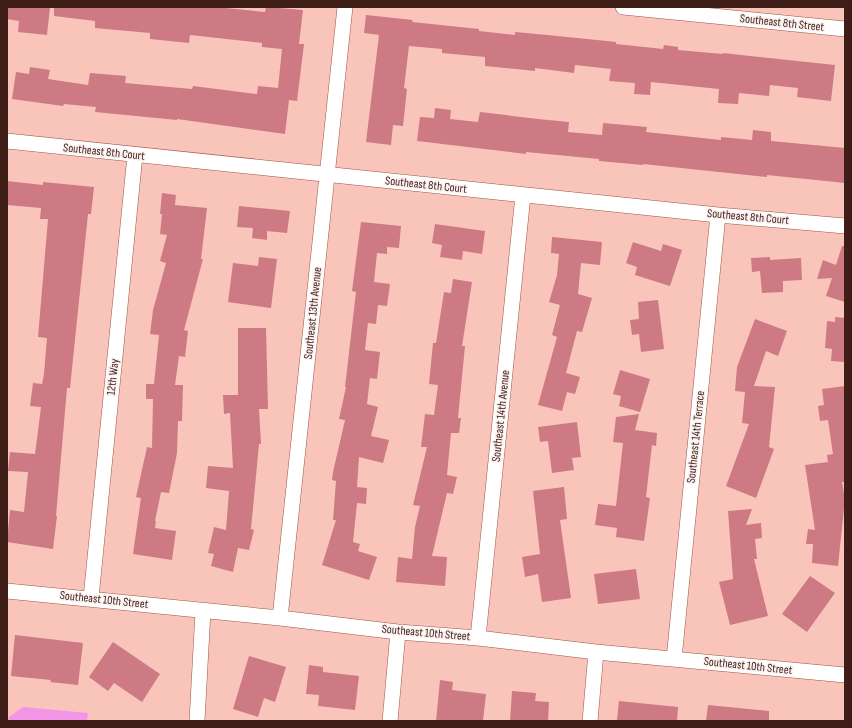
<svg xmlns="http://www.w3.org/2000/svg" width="852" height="728" font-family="'Sofia Sans Condensed',sans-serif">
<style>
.water{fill:#f395e6}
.building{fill:#cd7a84}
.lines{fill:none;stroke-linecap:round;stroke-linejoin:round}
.minor-casing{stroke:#9f5344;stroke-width:16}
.minor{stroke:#fff;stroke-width:15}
.labels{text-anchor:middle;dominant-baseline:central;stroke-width:3;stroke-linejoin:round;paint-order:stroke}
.street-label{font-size:12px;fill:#3f1e18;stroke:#fbf1ef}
</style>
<rect width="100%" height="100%" fill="#f9c5ba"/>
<path class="water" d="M23,707L88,713L87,721H8L9,717Z"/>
<path class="building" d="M7,7H50L47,35L18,32L19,21L7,19Z
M54,7H215L265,12L266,7L303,10L299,44H304L297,101L289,100L285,134L177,119V120L95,112L96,107L64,104L63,106L12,99L16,72L29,74L30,67L50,70L48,79L88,85L90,73L126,76L125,83L192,89L193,86L257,94L258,86L278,88L282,49L262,47V43L190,35L189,43L150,39V33L95,28V21L54,16Z
M366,15L413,20L412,22L479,29V31L515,35V32L547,35L597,40L616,42V44L663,49L664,45L678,47V50L723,54V53L835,65L831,101L797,97L798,88L770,85L769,96L739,93L738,104L718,103L719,89L651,82L650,95L634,94L635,83L609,81L611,69L575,65L574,73L535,68V71L485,66V57L442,53V49L409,46L404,88L407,89L403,126L393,125L391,145L366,142L379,35L364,33Z
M435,108L451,110L450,119L478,122L480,112L538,119L569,122L568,132L602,135L603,123L647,127L646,132L721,140V137L752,140L753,130L771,132V141L845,148V183L767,175V177L643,164V165L599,161V159L526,152V154L417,141L420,117L434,118Z
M7,181L43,185V182L94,187L91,214H88L70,388H67L56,516H57L53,549L7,542L10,510L24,512L28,472L8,471L10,452L35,454L37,439L41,407L30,406L33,383L42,384L44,374L47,338L38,337L48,219H40L41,208L7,205Z
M162,193L176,195L175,205L207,208L201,259H203L184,330L188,331L185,357L179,356L175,385H183L182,421H178L177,453L169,493L161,492L155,521H156L155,528L176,531L172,560L133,554L141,498L136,497L147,447L152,448L153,399H146V384H154L159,335L150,334L153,310L166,263L160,261L167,235L160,234L162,214H160Z
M239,206L290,211L287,233L267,231V240L252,238L253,228L237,227Z
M361,222L401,226L399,248L387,247V254L377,253L374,282L390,284L387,306L378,305L376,324L368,323L365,350L380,352L377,379L370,378L367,404L378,407L371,436L389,440L383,463L359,457L357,487L367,488L366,504L357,503L353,542L360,544L358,551L377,557L369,580L322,565L336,520H333L336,481L332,480L333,472L345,420L339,419L346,387H345L356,292L352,291Z
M435,224L485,231L482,254L463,251L462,260L440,257L442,245L432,243Z
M552,237L602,242L600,265L581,263L578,294L592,298L582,332L577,331L566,373L580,377L575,394L567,392L562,411L538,405L557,337L552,335L560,305L549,302L557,275L559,254L551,253Z
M633,242L661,251L663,244L682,250L670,286L635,275L637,267L626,263Z
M842,246H845V302L826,296L832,278L817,279L823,260L836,265Z
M259,257L277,259L271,308L228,302L233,263L258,266Z
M770,257V260L801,258L802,280L783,281V292L762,293L760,271L752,272L751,258Z
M453,279L472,282L462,346H465L458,418H461L459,433H451L447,475L457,477L453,494L447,493L432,556L447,557L445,586L396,582L398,557L412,559L415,527L420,506L413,505L427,447H421L425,414L434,415L438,385L429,384L433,343H436L444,292L451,293Z
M658,300L664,349L641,352L639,334L632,335L630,320L639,319L638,302Z
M835,317L845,318V362L831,361L832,349L825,348L827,321L835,322Z
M755,319L787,331L778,356L766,351L754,386L775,387L769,447L774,449L756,498L726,486L749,424L742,423L745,392L735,391L737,367Z
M238,328H266L268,409H259L261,444H259L251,529L254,530L249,550L238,548L233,572L211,566L214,554L208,553L214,527L226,530L229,491L206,488L208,466L233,468L230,413L224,414L223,395H238Z
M620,370L650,379L640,412L619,406L621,396L613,394Z
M845,386V482H842L845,499L838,566L812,563L813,544H806L808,529L815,530L805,465L828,462L827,455L833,454L828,420L820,421L818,406L824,405L822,389Z
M639,414L635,430L657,433L656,446L652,445L646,497L650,498L644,541L616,537L617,528L595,525L598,504L616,506L623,443L613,442L616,417Z
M577,422L581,457L572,458L574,470L552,473L548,441L540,442L538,427Z
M564,487L567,519L560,520L571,598L542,602L538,574L525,577L522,557L540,554L533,491Z
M752,509L746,525L761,523L762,538L755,539L757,559H754L768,616L730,625L719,582L733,579L728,511Z
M636,569L640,599L598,604L594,574Z
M810,576L835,593L807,632L782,614Z
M15,635L83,643L78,685L50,682L51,680L11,676Z
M113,642L160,674L142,702L114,683L108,691L89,677Z
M249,656L286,667L275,702L264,698L258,717L233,709Z
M309,665L323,667V672L359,676L355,710L318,706L319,695L306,694Z
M440,680L453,682L452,690L486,694L483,721H436Z
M512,691L536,693L535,701L549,702L548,721H510Z
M619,701L678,707L677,721H631L617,720Z
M708,705L769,711V721H706Z"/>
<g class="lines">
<defs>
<path id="minor" d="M623,7L845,29
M7,141L718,215L845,226
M7,591L280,618L398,632L478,638L596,652L845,675
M91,598L135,155
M280,618L345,7
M478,638L523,195
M674,659L718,215
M197,721L203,611
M390,721L398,632
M590,721L596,652"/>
</defs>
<use href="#minor" class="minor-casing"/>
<use href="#minor" class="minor"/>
</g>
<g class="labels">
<g class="street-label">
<text transform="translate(782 23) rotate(6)">Southeast 8th Street</text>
<text transform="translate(104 152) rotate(6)">Southeast 8th Court</text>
<text transform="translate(426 185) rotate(6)">Southeast 8th Court</text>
<text transform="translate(748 217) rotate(5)">Southeast 8th Court</text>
<text transform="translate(313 313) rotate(-84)">Southeast 13th Avenue</text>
<text transform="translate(113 377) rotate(-84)">12th Way</text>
<text transform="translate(501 416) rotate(-84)">Southeast 14th Avenue</text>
<text transform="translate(696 437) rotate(-84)">Southeast 14th Terrace</text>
<text transform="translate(104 600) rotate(6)">Southeast 10th Street</text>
<text transform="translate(426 633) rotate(5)">Southeast 10th Street</text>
<text transform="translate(748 666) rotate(6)">Southeast 10th Street</text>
</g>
</g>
<rect width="852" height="728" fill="none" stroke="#3f1e18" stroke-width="16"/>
</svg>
